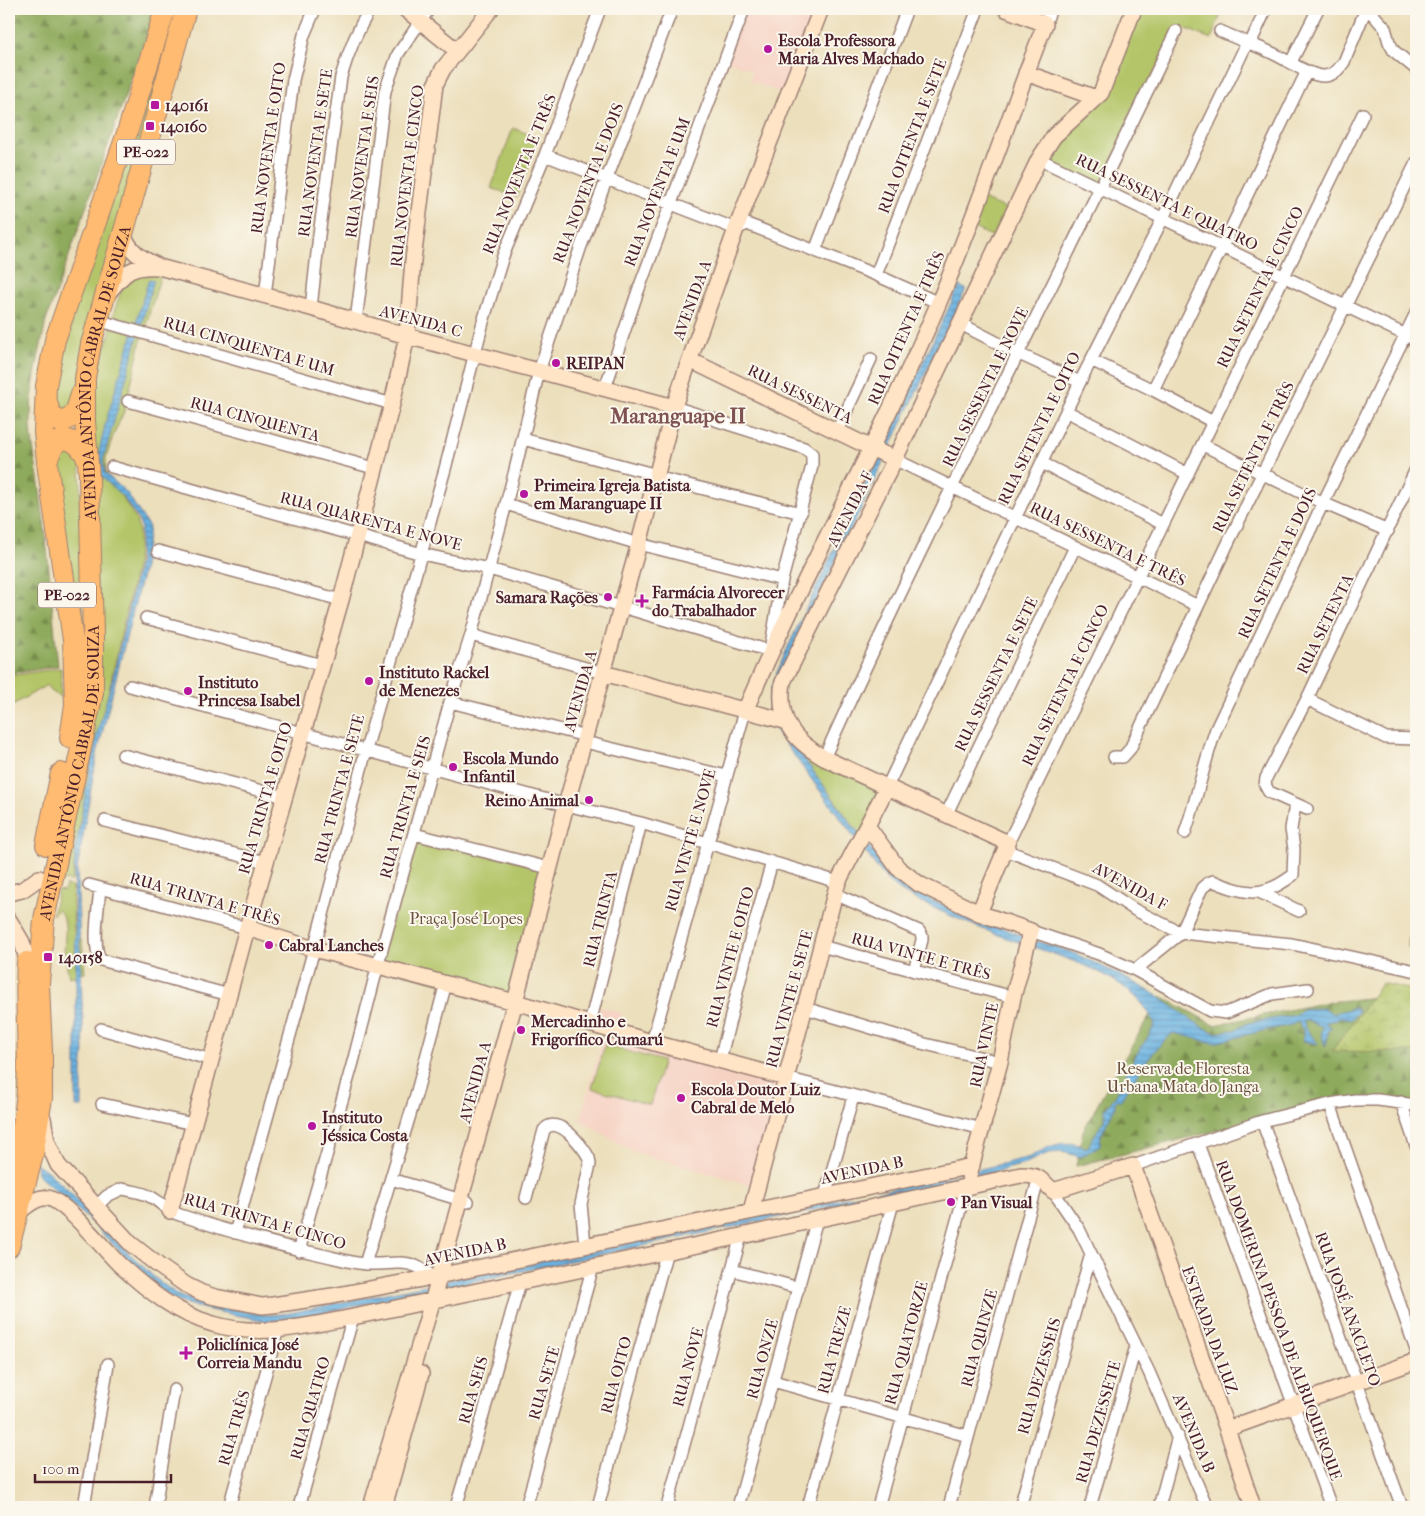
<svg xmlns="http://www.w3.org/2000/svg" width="1425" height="1516" font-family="'IM FELL French Canon',serif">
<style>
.built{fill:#f6d2c3}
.green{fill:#b3c568;stroke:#7e724a}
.forest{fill:url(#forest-firs);stroke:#6c6444}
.wetland{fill:url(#wetland-marsh);stroke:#7e724a}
.water{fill:url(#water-rules);stroke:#5a6886}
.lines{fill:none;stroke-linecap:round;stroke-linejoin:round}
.street-casing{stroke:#9b7f74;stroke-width:14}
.secondary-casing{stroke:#9b7f74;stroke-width:18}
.highway-casing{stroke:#9b7f74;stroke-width:22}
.street{stroke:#fff;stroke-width:11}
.secondary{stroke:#ffe4c6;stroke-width:15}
.highway{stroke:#febb71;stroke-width:20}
.poi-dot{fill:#b5179e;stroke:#fbf7ec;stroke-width:2}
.labels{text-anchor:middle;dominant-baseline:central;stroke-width:4;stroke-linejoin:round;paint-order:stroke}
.shield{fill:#fbf7ec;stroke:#7f6065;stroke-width:1}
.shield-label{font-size:15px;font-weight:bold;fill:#4a1f2b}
.poi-label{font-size:16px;font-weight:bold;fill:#4a1f2b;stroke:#fbf7ec;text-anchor:start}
.street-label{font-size:16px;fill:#4a1f2b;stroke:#fbf7ec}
.park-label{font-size:16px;fill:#6a513d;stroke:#fbf7ec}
.district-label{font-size:21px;font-weight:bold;fill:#7f5352;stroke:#fbf7ec}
</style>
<defs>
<pattern id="forest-firs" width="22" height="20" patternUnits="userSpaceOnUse" patternTransform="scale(1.25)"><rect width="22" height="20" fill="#8eaa5c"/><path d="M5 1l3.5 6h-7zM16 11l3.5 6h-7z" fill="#768a4c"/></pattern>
<pattern id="wetland-marsh" width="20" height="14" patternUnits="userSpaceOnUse" patternTransform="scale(1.25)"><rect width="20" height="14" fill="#b3c568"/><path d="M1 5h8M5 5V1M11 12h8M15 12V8" fill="none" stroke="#9ba95a"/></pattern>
<pattern id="water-rules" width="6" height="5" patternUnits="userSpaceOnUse" patternTransform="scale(1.25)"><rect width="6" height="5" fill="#69b2e1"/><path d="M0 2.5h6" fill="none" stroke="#5890b7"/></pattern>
</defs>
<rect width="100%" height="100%" fill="#fbf7ec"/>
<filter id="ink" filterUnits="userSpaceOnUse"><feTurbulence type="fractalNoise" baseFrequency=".02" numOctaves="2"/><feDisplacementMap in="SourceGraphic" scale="10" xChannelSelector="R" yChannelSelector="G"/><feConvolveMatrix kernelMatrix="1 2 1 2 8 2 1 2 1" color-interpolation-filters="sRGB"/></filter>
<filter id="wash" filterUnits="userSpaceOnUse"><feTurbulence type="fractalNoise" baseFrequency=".0096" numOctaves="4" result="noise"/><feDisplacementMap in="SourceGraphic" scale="20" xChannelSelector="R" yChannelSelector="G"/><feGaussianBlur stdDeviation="1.12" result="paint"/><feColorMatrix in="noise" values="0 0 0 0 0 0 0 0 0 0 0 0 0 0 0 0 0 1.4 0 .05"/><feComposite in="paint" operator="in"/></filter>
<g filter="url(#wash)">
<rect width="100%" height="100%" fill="#ecdfbc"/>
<path class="built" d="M745,9H821L789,96L749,81L753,71L725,60Z
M596,1006L622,1013L617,1029L590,1022Z
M606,1028L782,1077L751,1185L633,1152L580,1120Z"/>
<path class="green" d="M166,9H188L76,405L61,420L47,387Z
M1134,9H1223L1211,39L1177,25L1099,187L1040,158L1099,96Z
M513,128L539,138L517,197L491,188Z
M980,198L1014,212L1001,240L969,226Z
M135,273L161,274L140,345L125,409L113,436L106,458V472L136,519L139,532L137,563L80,821L72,881L56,880L95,694L92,405L98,369L110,333L114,312L124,282Z
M59,444L80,450L84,672L50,463Z
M61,668V697L49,690L47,685L9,707V676Z
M791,741L884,789L860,835Z
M415,833L551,870L515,1002L379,967Z
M66,885L72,887L74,932L82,941L85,973L69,977C68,970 66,964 65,957C62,941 71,923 58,910L52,915L58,890L64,891Z
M605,1045L663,1061L650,1105L592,1088Z"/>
<path class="forest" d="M9,9H156L46,321C40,352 31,384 31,415C30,443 38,471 41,499C49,554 52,610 58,666L9,674Z
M1398,995L1416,998V1105L1330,1102L1076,1166L1083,1131L1104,1093L1161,996L1214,1025L1328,1002Z"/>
<path class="wetland" d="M1416,895V949L1408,947L1410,912Z
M1382,983L1416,991V1052L1332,1051Z"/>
<path class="water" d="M149,279L154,280L103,460L105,473L127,493L149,527L144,567L97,754L77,870L84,1051L82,1071V1107H76V972L74,874L76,846L94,744L113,677L139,562L141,527L138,519L123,497L101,476L97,460L106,421Z
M959,286L966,289L790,656L777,686L774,712L778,723L853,826L883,864L902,884L934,901L1033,940L1072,952L1118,974L1153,993L1201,1026L1215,1033L1234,1030L1248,1023L1296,1015L1303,1009L1323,1008L1334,1014C1341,1010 1347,1011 1354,1007L1359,1011L1351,1020L1341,1017L1336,1020L1327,1022L1326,1024L1332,1027L1329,1029L1325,1046L1321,1032L1323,1026H1318L1309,1020L1304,1021L1305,1027L1318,1044L1303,1041V1030L1298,1022L1291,1025L1262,1031L1214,1043L1173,1033C1150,1052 1136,1076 1120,1101L1118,1099L1115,1102V1107L1101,1135L1100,1145L1081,1157L1062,1152L1049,1153L1021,1165L995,1172L289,1320L266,1321L205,1309L176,1301L151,1283L88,1219L42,1179L37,1173L36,1163L46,1170L72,1194L113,1238L155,1278L179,1296L207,1304L237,1310L268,1315L290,1313L948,1177L1030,1157C1051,1145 1065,1138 1087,1148L1104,1120L1106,1113L1103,1111C1118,1098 1125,1073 1135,1057C1142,1045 1149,1037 1155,1024C1135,979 1079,963 1036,948C1000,936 964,923 930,906C916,900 902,893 890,883C886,879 882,873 878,869L778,734C775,726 771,719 770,711C765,695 780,666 786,651Z"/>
</g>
<g filter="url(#ink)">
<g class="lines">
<defs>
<path id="street" d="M1368,9L1385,28L1389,42L1394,51L1416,69
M1045,24L1051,9
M1220,31C1237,39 1255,45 1272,53C1286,59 1310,77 1325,76C1334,75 1339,69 1344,62L1366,9
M1250,44L1266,9
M1291,62L1318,9
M545,155L736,229L747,224L876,275L939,303
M1039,159L1416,340
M815,251L907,9
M876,275L978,9
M265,295L293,80L304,35L315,9
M311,308L319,235L341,77C348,53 357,30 370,9
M97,320L392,404
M356,321L385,91L398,54L429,9
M961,324L1019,354L1080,382
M1091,360L1153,390L1213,422
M605,388L638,291L744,9
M1153,390L1307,71
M128,401L374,468
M1066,411L1188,474
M837,431L871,359
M523,439L657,475
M1203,445L1323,503L1388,531
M892,458L1198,606
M1042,463L1163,524
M112,467L422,554L489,569L621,607
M664,479L801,513
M506,504L639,544
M647,546L782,580
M158,551L341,600
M629,609L770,651L782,580L812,466V454L804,448L674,407
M146,618L322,665
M471,635L603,673
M130,686L566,805L641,823L838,882
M1307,699L1386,738L1416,739
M450,702L586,736
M593,744L726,776
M123,755L285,797
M1114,757H1123L1130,749L1230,539L1416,163
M824,758C934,513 1061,274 1176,31
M887,787L1080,382L1163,218L1247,43
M1307,809L1269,792L1265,785L1266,778L1307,699L1416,469
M946,815L1075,547
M105,821L266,862
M1185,833C1197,798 1204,763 1216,729L1323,503L1416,313
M414,834L549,868
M1008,843L1363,114
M1005,850L1097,885L1135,910L1181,933L1292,944L1416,971
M89,885L247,928
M100,888C99,905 91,948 101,960L229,995
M1259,892L1299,911
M835,894L919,931L922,936V940L914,971
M1031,931L1099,954L1135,970L1210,1011L1226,1013L1272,994L1308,989
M821,946L1013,997
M1135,970L1181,933L1202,888L1208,883L1213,881C1246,895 1264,898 1293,875L1294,849L1291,829L1295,805
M805,1008L925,1044L1000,1062
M590,1023L641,823
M101,1029L212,1060
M652,1042L745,711
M720,1060L750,940L772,862
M786,1078L982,1129
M1401,1102L1416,1146
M102,1104L193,1124
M1330,1104L1416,1350
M1262,1121L1402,1507
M1198,1144L1331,1507
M1133,1166L1262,1121L1330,1104L1355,1100H1378L1416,1105
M391,1179L468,1202
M1053,1191L1079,1229L1149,1372L1207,1507
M825,1196L853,1097
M526,1198L544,1130C557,1113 583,1146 589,1158L590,1164L581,1204L585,1245
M96,1207L107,1196L122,1189C131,1191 143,1192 151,1197C162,1203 167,1211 180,1215C229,1232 280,1246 331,1257C343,1260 356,1264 368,1264C396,1265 409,1256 433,1277
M235,1233L314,949L366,750L445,469L483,322L503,256L545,155L600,9
M299,1251L353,1062L381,953L450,702L471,635L514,474L539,371L581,246L672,9
M365,1264L416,1095L446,983
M732,1270L799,1288
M773,1381L968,1436
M84,1507L108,1364
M155,1507L174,1390
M229,1507L278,1329
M299,1507L353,1317
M456,1507L484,1412L520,1282
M526,1507L593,1266
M598,1507L628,1392L667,1251
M667,1507L741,1236
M738,1507L817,1219
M808,1507L893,1203
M878,1507L966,1188
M949,1507L1039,1177
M1020,1507L1091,1254
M1090,1507L1136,1346
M1159,1507L1178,1436"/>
<path id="secondary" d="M405,9L456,50
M1026,73L1096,98
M123,234C130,251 140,258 156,265
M108,293C125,272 131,265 159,267L311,308L407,336L674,407
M689,361L698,364L892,458
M603,673L785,721
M745,711C804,572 880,441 939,302C978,211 1009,116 1045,24L1006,9
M868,827L898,868L919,884L979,913L1031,931L1013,997L1000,1062L969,1175
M9,893L22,890L39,878
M979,913L1008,843L824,758C793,740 777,720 783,682L895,459L1039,159L1054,136L1101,93L1134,9
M9,920L22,942L27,959
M247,928L314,949L526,1005L658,1044L786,1078
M43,1118L47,1141L58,1165L131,1244L159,1266L186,1285L202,1293L215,1297L262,1306L273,1305L332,1296L433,1277L972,1166
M170,1211L247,928L341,600L392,404L407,336L413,260L435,85L443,69L491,9
M751,1211L838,882L887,787
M18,1213C25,1207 37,1196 48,1198C67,1202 104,1250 120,1265C147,1290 177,1314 213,1324C259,1338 307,1326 353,1317L741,1236L1021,1175C1038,1175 1041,1179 1053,1191L1133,1166L1227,1429L1253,1507
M1227,1429L1416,1361
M371,1507L433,1299L515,1002L566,805L639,544L674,407L685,373L736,229L821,9
M384,1507L421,1374"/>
<g id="highway">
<path d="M46,399L51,415L60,422C76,419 77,408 81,394"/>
<path d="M47,462C55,433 73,433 87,458"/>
<path d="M70,738L75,705L73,640L48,470L44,432L46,386L55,340L127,133L165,9"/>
<path d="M46,845L61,773"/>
<path d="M11,1185C18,1158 23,1129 26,1101C31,1055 24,1009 27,962"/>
<path id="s1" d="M9,1247L33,1155L42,1098V1051L39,984L44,919L93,693V635L89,477L85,421V378L91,344L123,234L186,9"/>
</g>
</defs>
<use href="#street" class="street-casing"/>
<use href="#secondary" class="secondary-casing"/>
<use href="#highway" class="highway-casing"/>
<use href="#street" class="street"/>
<use href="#secondary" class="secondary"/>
<use href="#highway" class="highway"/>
</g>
</g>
<g class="poi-dot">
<circle cx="768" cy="49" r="5"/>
<rect x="150" y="100" width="10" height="10" rx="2.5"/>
<rect x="145" y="121" width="10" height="10" rx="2.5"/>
<circle cx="556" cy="363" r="5"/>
<circle cx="524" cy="494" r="5"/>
<circle cx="608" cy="597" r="5"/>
<path d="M639.5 593.5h5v5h5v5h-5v5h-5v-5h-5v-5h5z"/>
<circle cx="369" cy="681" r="5"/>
<circle cx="188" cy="691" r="5"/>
<circle cx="453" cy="767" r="5"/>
<circle cx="589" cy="800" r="5"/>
<circle cx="269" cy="945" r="5"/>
<rect x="43" y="952" width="10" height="10" rx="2.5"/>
<circle cx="521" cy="1030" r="5"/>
<circle cx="681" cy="1098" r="5"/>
<circle cx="312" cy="1126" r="5"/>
<circle cx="951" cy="1202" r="5"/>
<path d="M183.5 1345.5h5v5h5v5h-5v5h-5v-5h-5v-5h5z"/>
</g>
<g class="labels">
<g class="shield">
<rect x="117" y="139.5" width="58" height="25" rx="4"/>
<rect x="38" y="582.5" width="58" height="25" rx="4"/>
</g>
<g class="shield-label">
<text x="146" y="152">PE-022</text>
<text x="67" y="595">PE-022</text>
</g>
<g class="poi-label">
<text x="778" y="40">Escola Professora<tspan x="778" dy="18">Maria Alves Machado</tspan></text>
<text x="165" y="105">140161</text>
<text x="160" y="126">140160</text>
<text x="566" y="363">REIPAN</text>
<text x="534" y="485">Primeira Igreja Batista<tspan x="534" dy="18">em Maranguape II</tspan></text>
<text x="652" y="592">Farmácia Alvorecer<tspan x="652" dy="18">do Trabalhador</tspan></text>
<text x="598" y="597" text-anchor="end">Samara Rações</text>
<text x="379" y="672">Instituto Rackel<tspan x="379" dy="18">de Menezes</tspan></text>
<text x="198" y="682">Instituto<tspan x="198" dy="18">Princesa Isabel</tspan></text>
<text x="463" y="758">Escola Mundo<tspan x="463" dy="18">Infantil</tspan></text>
<text x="579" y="800" text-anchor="end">Reino Animal</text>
<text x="279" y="945">Cabral Lanches</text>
<text x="58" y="957">140158</text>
<text x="531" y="1021">Mercadinho e<tspan x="531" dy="18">Frigorífico Cumarú</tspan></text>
<text x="691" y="1089">Escola Doutor Luiz<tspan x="691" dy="18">Cabral de Melo</tspan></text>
<text x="322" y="1117">Instituto<tspan x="322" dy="18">Jéssica Costa</tspan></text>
<text x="961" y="1202">Pan Visual</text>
<text x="197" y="1344">Policlínica José<tspan x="197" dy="18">Correia Mandu</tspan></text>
</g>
<g class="street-label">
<text transform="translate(912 136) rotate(-69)">RUA OITENTA E SETE</text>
<text transform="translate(268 148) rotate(-82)">RUA NOVENTA E OITO</text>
<text transform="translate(315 153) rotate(-82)">RUA NOVENTA E SETE</text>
<text transform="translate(362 157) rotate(-82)">RUA NOVENTA E SEIS</text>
<text transform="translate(519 174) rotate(-68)">RUA NOVENTA E TRÊS</text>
<text transform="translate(407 176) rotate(-83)">RUA NOVENTA E CINCO</text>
<text transform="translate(588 183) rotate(-69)">RUA NOVENTA E DOIS</text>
<text transform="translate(657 192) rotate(-69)">RUA NOVENTA E UM</text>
<text transform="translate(1167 202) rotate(26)">RUA SESSENTA E QUATRO</text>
<text transform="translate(1260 287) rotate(-64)">RUA SETENTA E CINCO</text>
<text transform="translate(692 300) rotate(-70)">AVENIDA A</text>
<text transform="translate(421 321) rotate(15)">AVENIDA C</text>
<text transform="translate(906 328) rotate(-66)">RUA OITENTA E TRÊS</text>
<text transform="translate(249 346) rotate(16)">RUA CINQUENTA E UM</text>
<text stroke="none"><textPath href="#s1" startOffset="886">AVENIDA ANTÔNIO CABRAL DE SOUZA</textPath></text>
<text transform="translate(985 387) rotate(-64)">RUA SESSENTA E NOVE</text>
<text transform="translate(800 394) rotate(26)">RUA SESSENTA</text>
<text transform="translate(255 419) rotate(15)">RUA CINQUENTA</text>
<text transform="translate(1039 428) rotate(-64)">RUA SETENTA E OITO</text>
<text transform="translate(1253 457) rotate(-64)">RUA SETENTA E TRÊS</text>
<text transform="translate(850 509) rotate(-63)">AVENIDA F</text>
<text transform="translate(371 521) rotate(15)">RUA QUARENTA E NOVE</text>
<text transform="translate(1108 544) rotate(26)">RUA SESSENTA E TRÊS</text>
<text transform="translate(1277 563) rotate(-65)">RUA SETENTA E DOIS</text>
<text transform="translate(1325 624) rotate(-64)">RUA SETENTA</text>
<text transform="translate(996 674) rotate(-64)">RUA SESSENTA E SETE</text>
<text transform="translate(1065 685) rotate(-64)">RUA SETENTA E CINCO</text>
<text transform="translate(580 691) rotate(-74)">AVENIDA A</text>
<text stroke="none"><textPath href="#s1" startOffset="481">AVENIDA ANTÔNIO CABRAL DE SOUZA</textPath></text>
<text transform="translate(339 789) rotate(-75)">RUA TRINTA E SETE</text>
<text transform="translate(265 798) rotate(-74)">RUA TRINTA E OITO</text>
<text transform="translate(405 807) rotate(-74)">RUA TRINTA E SEIS</text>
<text transform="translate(690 840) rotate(-74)">RUA VINTE E NOVE</text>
<text transform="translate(1130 886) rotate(29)">AVENIDA F</text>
<text transform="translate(205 899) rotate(16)">RUA TRINTA E TRÊS</text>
<text transform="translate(600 919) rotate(-76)">RUA TRINTA</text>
<text transform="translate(921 956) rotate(15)">RUA VINTE E TRÊS</text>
<text transform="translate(730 957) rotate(-75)">RUA VINTE E OITO</text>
<text transform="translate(789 999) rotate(-75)">RUA VINTE E SETE</text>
<text transform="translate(984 1045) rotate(-78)">RUA VINTE</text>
<text transform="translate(475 1082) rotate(-75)">AVENIDA A</text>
<text transform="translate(862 1170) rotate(-12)">AVENIDA B</text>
<text transform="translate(265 1221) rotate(16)">RUA TRINTA E CINCO</text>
<text transform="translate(465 1252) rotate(-12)">AVENIDA B</text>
<text transform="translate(1348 1309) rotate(70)">RUA JOSÉ ANACLETO</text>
<text transform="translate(1279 1320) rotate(70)">RUA DOMERINA PESSOA DE ALBUQUERQUE</text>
<text transform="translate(1210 1330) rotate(70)">ESTRADA DA LUZ</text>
<text transform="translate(979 1338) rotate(-75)">RUA QUINZE</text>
<text transform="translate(906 1343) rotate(-75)">RUA QUATORZE</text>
<text transform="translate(834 1350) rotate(-75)">RUA TREZE</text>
<text transform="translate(762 1359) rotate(-75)">RUA ONZE</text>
<text transform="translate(688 1367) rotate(-75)">RUA NOVE</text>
<text transform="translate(616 1375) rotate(-75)">RUA OITO</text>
<text transform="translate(1039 1376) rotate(-74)">RUA DEZESSEIS</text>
<text transform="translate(544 1383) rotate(-74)">RUA SETE</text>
<text transform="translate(473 1390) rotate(-74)">RUA SEIS</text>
<text transform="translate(310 1408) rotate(-74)">RUA QUATRO</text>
<text transform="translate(1098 1422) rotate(-74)">RUA DEZESSETE</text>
<text transform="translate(234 1428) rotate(-74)">RUA TRÊS</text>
<text transform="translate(1194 1433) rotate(67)">AVENIDA B</text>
</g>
<g class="park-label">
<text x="466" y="918">Praça José Lopes</text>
<text x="1183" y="1068">Reserva de Floresta<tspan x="1183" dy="18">Urbana Mata do Janga</tspan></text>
</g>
<g class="district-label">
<text x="678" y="416">Maranguape II</text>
</g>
</g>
<rect width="1425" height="1516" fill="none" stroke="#fbf7ec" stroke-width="30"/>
<path d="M35 1474v8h136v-8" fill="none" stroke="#4a1f2b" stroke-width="2.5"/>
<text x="42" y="1474" font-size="15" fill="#4a1f2b" stroke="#fbf7ec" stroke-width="4" paint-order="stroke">100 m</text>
</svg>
